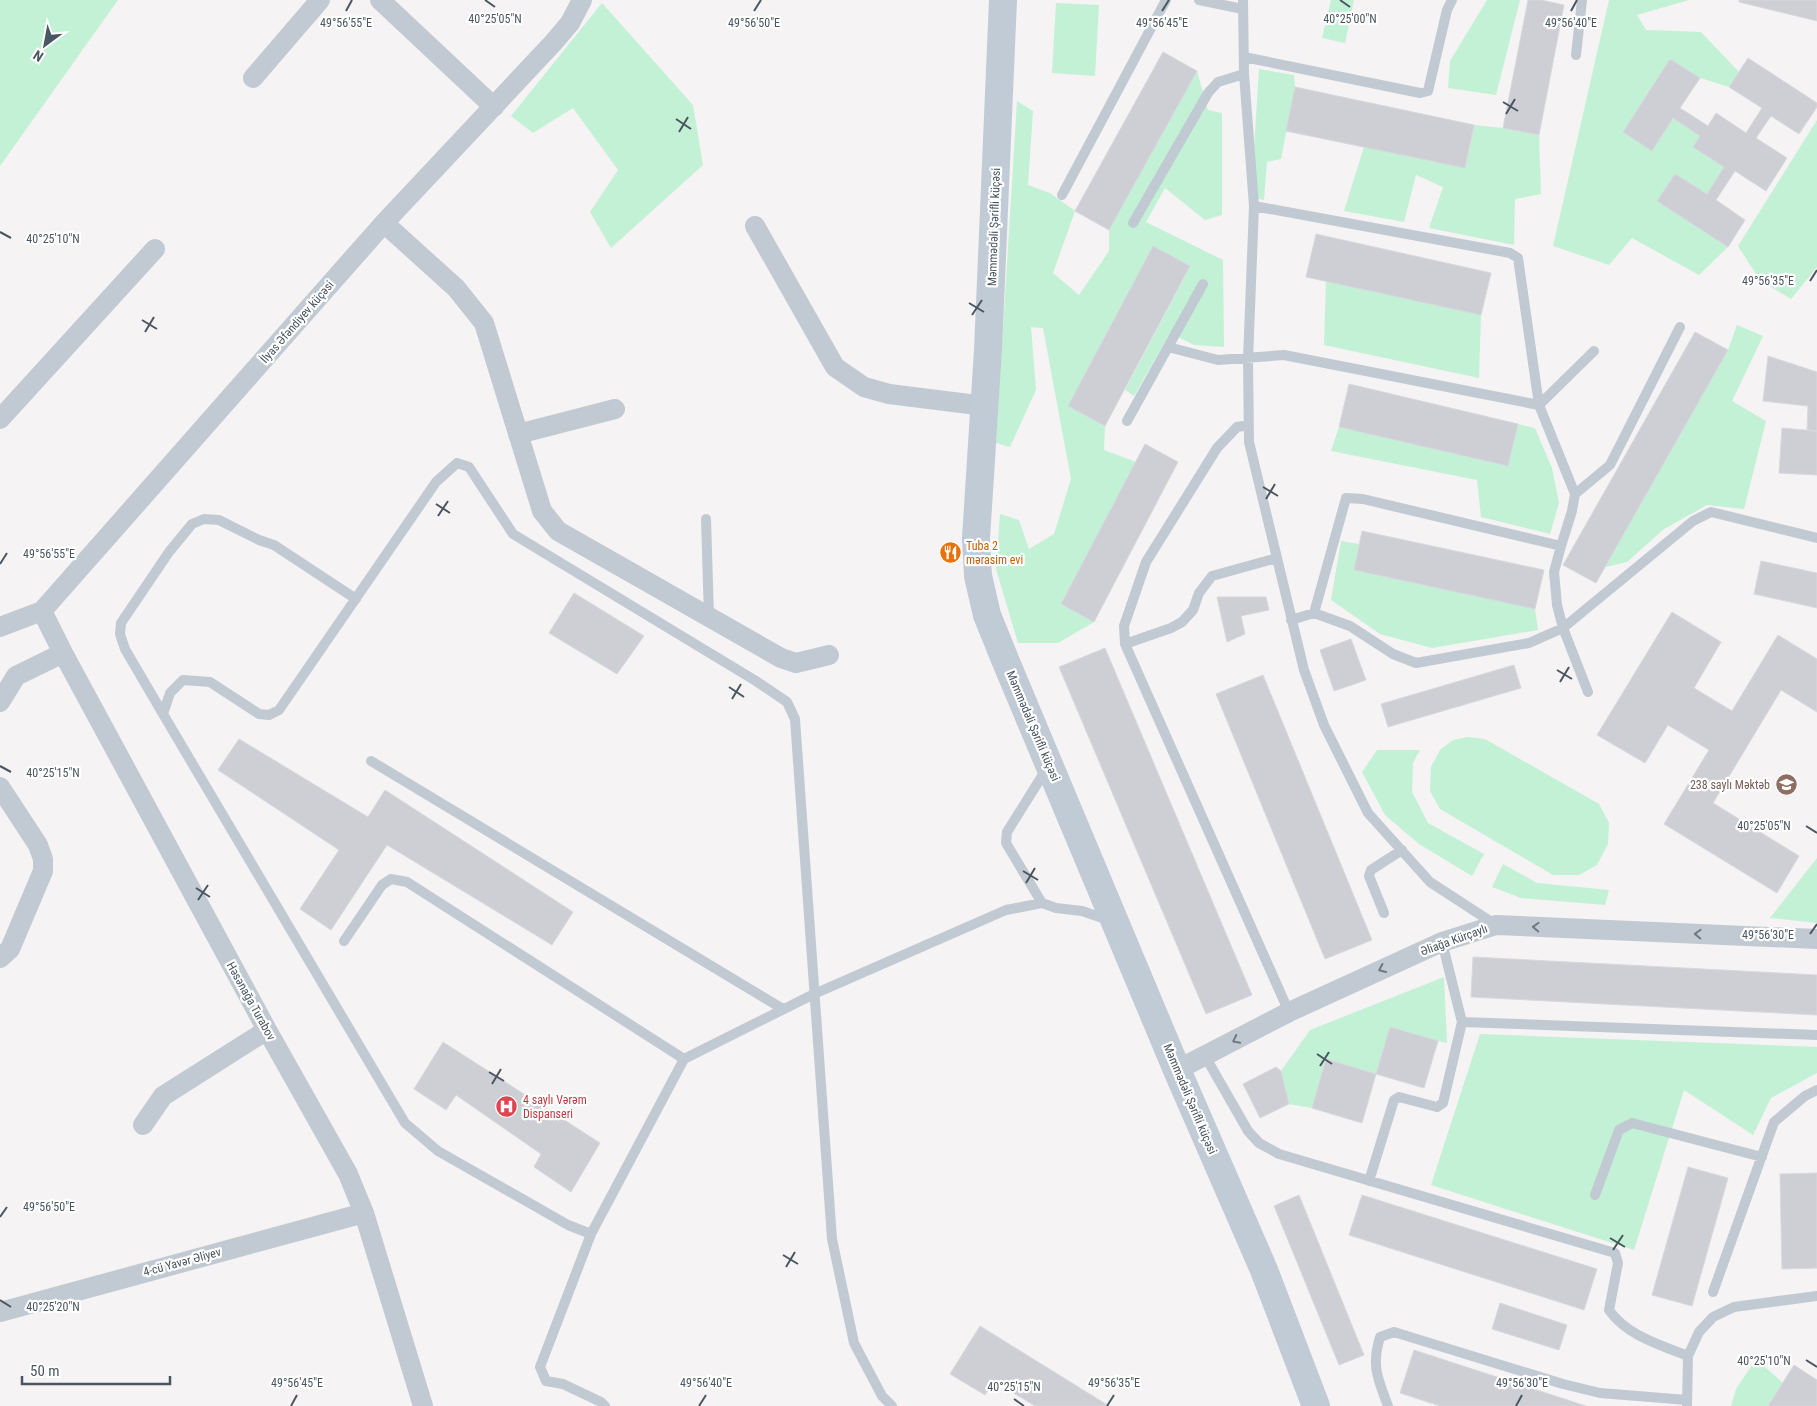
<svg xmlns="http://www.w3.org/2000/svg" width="1817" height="1406" font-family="'Roboto Condensed',sans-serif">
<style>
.green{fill:#c3f1d5}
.building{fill:#cdcfd5;stroke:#d7d9de}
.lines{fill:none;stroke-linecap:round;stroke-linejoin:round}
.lane{stroke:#c1cad2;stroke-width:10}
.street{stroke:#c1cad2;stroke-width:20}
.secondary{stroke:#c1cbd6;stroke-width:28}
.oneway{stroke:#6e7983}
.ticks{fill:none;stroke:#4a5661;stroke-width:2}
.labels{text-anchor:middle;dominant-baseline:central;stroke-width:4.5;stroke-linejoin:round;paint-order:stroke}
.street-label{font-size:12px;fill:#4a5661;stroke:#fff}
.food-label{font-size:12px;fill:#c56008;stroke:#fff;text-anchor:start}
.education-label{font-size:12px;fill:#785e54;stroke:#fff;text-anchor:end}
.health-label{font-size:12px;fill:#be3a42;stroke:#fff;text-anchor:start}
.ticks-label{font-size:12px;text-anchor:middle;fill:#4a5661;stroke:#fff;stroke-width:4.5;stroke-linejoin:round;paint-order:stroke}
</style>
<rect width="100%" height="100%" fill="#f5f3f3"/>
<path class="green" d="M0,0H118L0,166Z
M1331,0H1354L1345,43L1322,38Z
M1487,0H1520L1496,95L1448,88L1450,61Z
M1609,0H1689L1637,15L1646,30L1701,32L1739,72L1729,87L1700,78L1670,59L1623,132L1652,150L1673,118L1700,136L1693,147L1724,167L1707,194L1675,174L1658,201L1728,247L1699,275L1632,238L1609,265L1553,246Z
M602,3L693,105L703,165L611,248L590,212L618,170L573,108L533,133L511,116Z
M1056,3L1099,5L1095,76L1052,73Z
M1259,69L1294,75L1295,87L1281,159L1267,162L1264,200L1251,197Z
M1197,71L1208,110L1222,113V215L1205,220L1165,188L1146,222L1223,260L1224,347L1194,345L1170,333L1134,396L1125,390L1190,267L1153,247L1068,406L1105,426L1104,450L1136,462L1061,604L1094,622L1058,643H1018L996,569L1000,514L1019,520L1029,549L1054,534L1071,479L1043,328L1031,327L1036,390L1010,447L996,443L1017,101L1033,111L1028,185L1050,193L1075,211L1053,273L1079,295L1109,251V230Z
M1817,120V267L1791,299L1760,280L1738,246Z
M1474,125L1503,128L1539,135L1541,194L1515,199L1514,245L1429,228L1443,187L1416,175L1404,222L1344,211L1364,147L1465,168Z
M1326,281L1481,315L1479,378L1324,345Z
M1737,325L1763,336L1732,401L1766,421L1744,509L1707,505L1664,529L1627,562L1605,567L1728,350Z
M1518,424L1535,428L1552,468L1559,503L1550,534L1481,517L1477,480L1331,451L1339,427L1508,466Z
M1341,541L1359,544L1354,570L1535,609L1538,630L1432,648L1380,634L1331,600Z
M1468,737L1485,739L1599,804L1609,823L1608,844L1597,865L1579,875H1553L1440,809L1430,791L1431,767L1440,750L1453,740Z
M1377,750H1420L1413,763L1412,792L1428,823L1484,854L1472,876L1419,844L1385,815L1362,772Z
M1817,858V923L1770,918Z
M1503,864L1537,883L1609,890L1605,905L1521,898L1492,887Z
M1444,977L1447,1043L1438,1041L1376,1074L1326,1059L1312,1108L1289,1104L1281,1071L1310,1030Z
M1480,1034L1817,1047V1073L1771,1098L1753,1135L1684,1090L1634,1250L1431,1185Z
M1756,1359L1783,1383L1768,1406H1731L1736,1389Z"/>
<path class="building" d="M1528,0H1541L1564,5L1539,135L1503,128Z
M1739,0H1817V21L1739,2Z
M1163,52L1197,71L1109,230L1075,211Z
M1748,58L1817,103V107L1799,134L1771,116L1756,138L1787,158L1766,191L1735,171L1716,200L1745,220L1728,247L1657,201L1675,174L1707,194L1724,167L1693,147L1700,136L1673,118L1652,151L1623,132L1670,59L1700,78L1680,108L1708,126L1716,113L1746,133L1762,108L1729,87Z
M1295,87L1474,125L1465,168L1286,131Z
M1316,234L1491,273L1481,315L1306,277Z
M1153,246L1190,266L1105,426L1068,406Z
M1695,332L1728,350L1596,583L1563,565Z
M1768,356L1817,372V431L1807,430L1808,406L1763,401Z
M1349,384L1518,424L1508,466L1339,427Z
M1782,428L1817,431V475L1779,473Z
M1145,444L1178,462L1094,622L1061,604Z
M1362,531L1544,570L1535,609L1354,570Z
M1761,561L1817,573V608L1754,594Z
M574,593L644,636L617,674L549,633Z
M1217,597H1266L1269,610L1241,616L1245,634L1227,642Z
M1672,612L1721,642L1694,688L1732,711L1778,635L1817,659V712L1781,690L1713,803L1799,856L1777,893L1664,824L1709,750L1668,725L1645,763L1597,735Z
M1351,639L1366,680L1334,691L1320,650Z
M1105,648L1252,995L1206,1014L1059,667Z
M1514,665L1521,688L1388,727L1381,704Z
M1263,675L1372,940L1325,959L1216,694Z
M239,739L368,817L385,790L573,912L552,945L387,845L331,930L300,909L339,850L218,770Z
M1473,957L1817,975V1015L1471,997Z
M1390,1027L1438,1041L1424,1088L1376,1074Z
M443,1042L600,1143L571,1192L534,1167L541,1154L456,1095L446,1110L414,1089Z
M1326,1059L1376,1074L1362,1123L1312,1108Z
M1276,1067L1281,1071L1289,1104L1260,1118L1243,1084Z
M1688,1167L1728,1178L1692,1306L1652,1295Z
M1817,1173V1268L1782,1269L1780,1174Z
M1299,1195L1364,1355L1339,1365L1274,1206Z
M1362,1195L1597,1269L1584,1310L1349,1235Z
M1500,1303L1567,1325L1559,1350L1492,1329Z
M980,1326L1109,1406H1035L994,1381L985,1395L950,1374Z
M1414,1350L1586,1406H1440L1400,1393Z
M1794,1365L1817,1380V1406H1768Z"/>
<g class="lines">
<path class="lane" d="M1199,0L1243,9
M1243,0L1244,74L1254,206L1248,359L1249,442L1304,670L1324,725L1368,813L1430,882L1496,925
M1576,55L1582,0
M1244,57L1420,93L1428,91L1447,10L1452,0
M1062,195L1166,0
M1254,206L1510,253L1518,258L1539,405L1575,494L1572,511L1561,546L1554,572L1557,605L1563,628L1588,692
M1133,223L1208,93L1218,82L1244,74
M1168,347L1218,360L1284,355L1539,405L1594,351
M1127,421L1203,284
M1249,425L1237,427L1217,448L1146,562L1124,626L1125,644L1289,1012
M1575,494L1610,465L1680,327
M706,519L709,617
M1314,613L1346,498L1363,499L1561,546
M1291,620L1314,613L1350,626L1393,654L1416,663L1529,643L1563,628L1693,521L1711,512L1817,538
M1125,644L1171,628L1182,622L1193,610L1199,593L1212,576L1277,558
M163,714L125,649L120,634L121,623L169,552L192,524L204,519L219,520L259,540L274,545L356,599
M371,761L783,1009
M1047,768L1007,832L1006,843L1042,903L1056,908L1082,911L1111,921
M1384,913L1369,876L1371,870L1402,850
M344,941L382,885L391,879L407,882L684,1059
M1462,1022L1817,1035
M1205,1056L1248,1131L1259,1143L1279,1154L1615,1253L1618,1263L1609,1310C1626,1335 1660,1345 1688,1356
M1369,1181L1394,1100L1399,1097L1437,1107L1443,1103L1462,1022L1442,942
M1595,1195L1619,1130L1632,1123L1762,1157
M591,1234L540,1367L546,1381L563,1384L601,1402L605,1406
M1713,1292L1774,1122L1805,1096L1817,1090
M892,1406L882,1396L854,1343L832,1239L795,719L787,702L756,681L513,534L469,467L457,463L436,482L279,710L269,715L259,714L210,682L183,680L170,693L163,714L405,1123L438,1151L568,1225L591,1234L684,1059L814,994L1006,910L1042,903
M1388,1406C1378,1379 1371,1366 1380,1337L1394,1332L1563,1384L1600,1393L1687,1400
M1687,1406L1688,1356L1699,1332L1713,1317L1734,1307L1817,1296"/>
<path class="street" d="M380,0L494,107
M253,78L320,0
M384,223L456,288L484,323L542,511L558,531L781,658L796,663L829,655
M755,226L835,367L864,387L889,394L985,406
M0,419L155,249
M518,434L615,409
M42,611L63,653L267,1030L348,1174L364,1213L423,1406
M0,627L42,611L384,223L553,43L570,23L582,0
M0,702L16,676L63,653
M0,787L38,845L43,859V871L10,949L0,958
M1177,1070L1289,1012L1442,942L1496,925L1817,939
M143,1125L163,1096L267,1030
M0,1312L364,1213"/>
<path class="secondary" d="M1003,0L988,350L976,538L978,576L987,615L1006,662L1177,1070L1264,1270L1316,1406"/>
</g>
<defs><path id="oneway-chevron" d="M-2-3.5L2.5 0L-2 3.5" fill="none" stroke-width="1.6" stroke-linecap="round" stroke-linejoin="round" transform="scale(1.25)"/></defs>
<g class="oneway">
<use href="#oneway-chevron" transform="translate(1536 927) rotate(-178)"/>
<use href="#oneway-chevron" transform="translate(1698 934) rotate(-178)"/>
<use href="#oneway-chevron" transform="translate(1382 969) rotate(155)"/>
<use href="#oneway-chevron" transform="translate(1236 1040) rotate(153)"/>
</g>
<path class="ticks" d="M485,0L495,7M1340,0L1350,7M346,11L352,0M754,11L761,0M1162,11L1169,0M1571,11L1577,0M1503,102L1518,111M1506,114L1515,99M676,119L691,129M679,132L688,117M0,232L11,238M1810,281L1817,270M969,303L984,312M972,315L982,300M142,320L157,329M145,332L154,317M1263,487L1278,496M1266,499L1275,484M436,504L450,513M438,516L448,501M0,564L7,553M1557,670L1572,679M1560,682L1569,667M729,687L744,697M732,699L741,684M0,766L11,772M1806,826L1817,833M1023,871L1038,880M1026,883L1035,868M196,888L210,897M198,900L208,885M1810,934L1817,924M1317,1054L1332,1064M1320,1066L1329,1052M489,1072L504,1081M492,1084L501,1069M0,1217L7,1207M1610,1238L1625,1247M1613,1250L1623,1235M783,1255L798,1264M786,1267L795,1252M0,1300L11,1307M1806,1360L1817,1367M1014,1399L1024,1406M291,1406L297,1395M699,1406L706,1395M1107,1406L1114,1395M1516,1406L1522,1395"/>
<defs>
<symbol id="restaurant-disc" viewBox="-11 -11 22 22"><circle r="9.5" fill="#e8710a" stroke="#fff"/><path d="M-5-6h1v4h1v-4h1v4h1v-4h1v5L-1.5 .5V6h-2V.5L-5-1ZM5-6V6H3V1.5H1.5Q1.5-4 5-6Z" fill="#fff"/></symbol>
<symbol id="school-disc" viewBox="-11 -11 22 22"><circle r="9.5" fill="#8d6e63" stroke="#fff"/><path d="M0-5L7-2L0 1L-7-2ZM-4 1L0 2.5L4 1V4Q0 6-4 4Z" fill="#fff"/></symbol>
<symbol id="hospital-disc" viewBox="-11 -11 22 22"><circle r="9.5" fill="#e0444e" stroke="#fff"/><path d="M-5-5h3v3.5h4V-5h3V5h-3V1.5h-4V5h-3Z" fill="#fff"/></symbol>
</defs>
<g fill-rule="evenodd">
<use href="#restaurant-disc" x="938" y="540" width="25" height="25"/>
<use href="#school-disc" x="1774" y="772" width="25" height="25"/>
<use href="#hospital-disc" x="494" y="1094" width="25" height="25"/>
</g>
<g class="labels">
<g class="street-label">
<text transform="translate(994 227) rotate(-88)">Məmmədəli Şərifli küçəsi</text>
<text transform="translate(297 322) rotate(-49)">İlyas Əfəndiyev küçəsi</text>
<text transform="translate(1033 726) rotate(67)">Məmmədəli Şərifli küçəsi</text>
<text transform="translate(1454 940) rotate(-20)">Əliağa Kürçaylı</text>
<text transform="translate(251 1001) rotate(61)">Həsənağa Turabov</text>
<text transform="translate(1190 1099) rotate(67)">Məmmədəli Şərifli küçəsi</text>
<text transform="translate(182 1262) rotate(-15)">4-cü Yavər Əliyev</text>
</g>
<g class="food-label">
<text x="966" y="546">Tuba 2<tspan x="966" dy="14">mərasim evi</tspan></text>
</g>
<g class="education-label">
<text x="1770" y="785">238 saylı Məktəb</text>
</g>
<g class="health-label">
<text x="523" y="1100">4 saylı Vərəm<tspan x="523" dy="14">Dispanseri</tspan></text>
</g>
</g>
<g class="ticks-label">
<text x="495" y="23">40°25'05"N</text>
<text x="1350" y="23">40°25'00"N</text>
<text x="346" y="27">49°56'55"E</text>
<text x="754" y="27">49°56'50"E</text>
<text x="1162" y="27">49°56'45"E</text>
<text x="1571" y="27">49°56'40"E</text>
<text x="53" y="243">40°25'10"N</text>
<text x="1768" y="285">49°56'35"E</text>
<text x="49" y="558">49°56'55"E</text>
<text x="53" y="777">40°25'15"N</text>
<text x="1764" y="830">40°25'05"N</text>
<text x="1768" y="939">49°56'30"E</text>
<text x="49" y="1211">49°56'50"E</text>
<text x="53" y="1311">40°25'20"N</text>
<text x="1764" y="1365">40°25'10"N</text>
<text x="297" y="1387">49°56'45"E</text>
<text x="706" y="1387">49°56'40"E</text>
<text x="1114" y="1387">49°56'35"E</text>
<text x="1522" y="1387">49°56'30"E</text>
<text x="1014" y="1391">40°25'15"N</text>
</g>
<g transform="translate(45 45) rotate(212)" stroke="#ffffff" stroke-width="4" paint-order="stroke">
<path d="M0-4L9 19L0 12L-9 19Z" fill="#4a5661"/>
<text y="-8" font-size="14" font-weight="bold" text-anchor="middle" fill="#4a5661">N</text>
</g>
<path d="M22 1376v8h148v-8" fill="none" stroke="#4a5661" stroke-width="2.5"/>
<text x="30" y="1376" font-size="15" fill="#4a5661" stroke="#ffffff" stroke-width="4" paint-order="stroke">50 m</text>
</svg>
